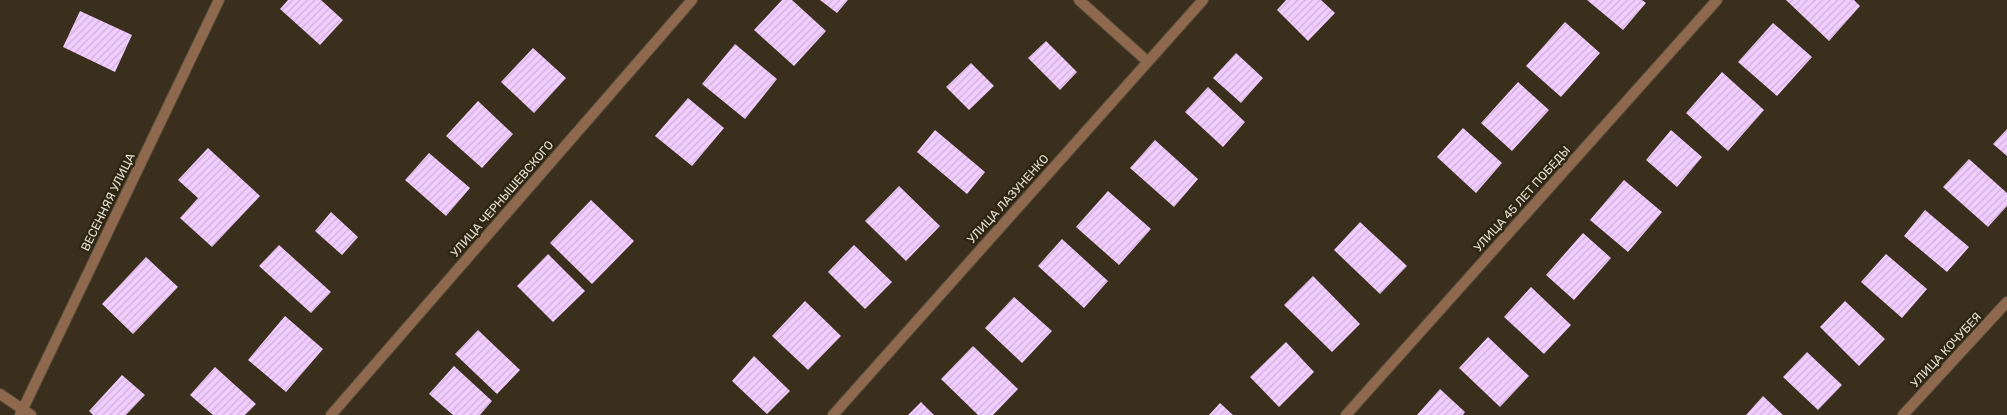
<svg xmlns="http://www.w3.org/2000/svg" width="2007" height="415" font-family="Rubik,sans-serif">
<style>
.building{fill:url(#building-hatch)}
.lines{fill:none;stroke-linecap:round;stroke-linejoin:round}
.minor-casing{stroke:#554b39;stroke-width:12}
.minor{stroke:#8e694e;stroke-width:10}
.labels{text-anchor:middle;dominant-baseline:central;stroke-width:5;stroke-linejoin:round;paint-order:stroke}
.street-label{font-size:12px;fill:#e5dfd3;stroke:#2f2612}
</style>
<defs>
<pattern id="building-hatch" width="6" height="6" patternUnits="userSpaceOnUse" patternTransform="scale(1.25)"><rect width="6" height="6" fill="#f1ccfe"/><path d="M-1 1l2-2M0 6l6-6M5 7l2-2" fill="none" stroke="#cfb1d8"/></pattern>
</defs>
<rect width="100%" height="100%" fill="#3a2f1c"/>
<path class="building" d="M288,0H321L343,20L320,45L280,9Z
M782,0H792L826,31L794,66L754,30Z
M820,0H848L837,13Z
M1286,0H1321L1335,13L1308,41L1277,10Z
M1587,0H1642L1646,3L1623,30Z
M1786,0H1854L1860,6L1829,41Z
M80,11L132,35L115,72L63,47Z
M1565,22L1600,53L1561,97L1526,66Z
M1773,23L1812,57L1777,96L1738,62Z
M1046,41L1077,72L1060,90L1028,58Z
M735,44L777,79L745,119L702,84Z
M533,48L566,78L534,113L501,82Z
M1236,53L1263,78L1241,103L1213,78Z
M971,63L994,86L969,110L946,87Z
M1722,72L1764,110L1728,151L1686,113Z
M1518,82L1549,110L1512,151L1481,123Z
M1208,87L1245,122L1223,147L1185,112Z
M688,98L724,128L692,166L655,136Z
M478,101L513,134L482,168L446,136Z
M1463,128L1502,163L1476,193L1437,157Z
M2007,129V156L1993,144Z
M935,130L985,172L967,194L917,152Z
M1671,130L1702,157L1677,187L1646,160Z
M1155,140L1198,179L1174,207L1130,168Z
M208,148L260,196L212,247L180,218L198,198L178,180Z
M429,153L470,188L446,216L405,180Z
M1969,159L2007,193V206L1988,227L1943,187Z
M1624,180L1662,212L1628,252L1590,220Z
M899,186L940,226L906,261L865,221Z
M1108,191L1151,229L1119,265L1076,227Z
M591,200L634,241L592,284L550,243Z
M1925,210L1969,247L1947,272L1904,236Z
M331,212L358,237L342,255L315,231Z
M1360,222L1407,266L1380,294L1334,250Z
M1583,233L1611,258L1574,300L1546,275Z
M1062,239L1108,281L1084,308L1038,266Z
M279,245L331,292L311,313L259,266Z
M854,245L892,282L865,309L828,272Z
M548,254L585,291L553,322L517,286Z
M1886,254L1927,289L1902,318L1861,282Z
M146,257L178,287L133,334L102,304Z
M1313,276L1360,324L1332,352L1284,305Z
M1531,287L1571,325L1544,354L1504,317Z
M1014,297L1052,331L1022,363L985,328Z
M805,301L841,336L808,370L772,336Z
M1845,301L1885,339L1859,366L1820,327Z
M285,316L323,349L286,392L248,360Z
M478,330L520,370L497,394L455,354Z
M1488,337L1529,376L1500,407L1459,368Z
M1286,342L1314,372L1279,407L1250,377Z
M973,346L1018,389L993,415H978L941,379Z
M1807,352L1842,385L1818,410L1783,377Z
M754,356L790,391L767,414L732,381Z
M454,366L492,401L480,415H453L429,394Z
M215,367L256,404L245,415H213L190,395Z
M122,375L145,395L126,415H93L89,411Z
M1440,389L1465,412L1463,415H1417Z
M1763,396L1783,415H1746Z
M921,402L934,415H908Z
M1220,403L1233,415H1209Z"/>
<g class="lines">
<defs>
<path id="minor" d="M1079,0L1147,61
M0,394L31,415
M20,415L219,0
M331,415L692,0
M833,415L1203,0
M1346,415L1717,0
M1903,415L2007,302"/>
</defs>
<use href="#minor" class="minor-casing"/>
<use href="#minor" class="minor"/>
</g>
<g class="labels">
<g class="street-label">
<text transform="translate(502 199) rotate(-49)">УЛИЦА ЧЕРНЫШЕВСКОГО</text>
<text transform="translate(1008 199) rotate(-48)">УЛИЦА ЛАЗУНЕНКО</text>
<text transform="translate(1522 199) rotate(-48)">УЛИЦА 45 ЛЕТ ПОБЕДЫ</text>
<text transform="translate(108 202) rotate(-64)">ВЕСЕННЯЯ УЛИЦА</text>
<text transform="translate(1946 350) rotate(-47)">УЛИЦА КОЧУБЕЯ</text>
</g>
</g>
</svg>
